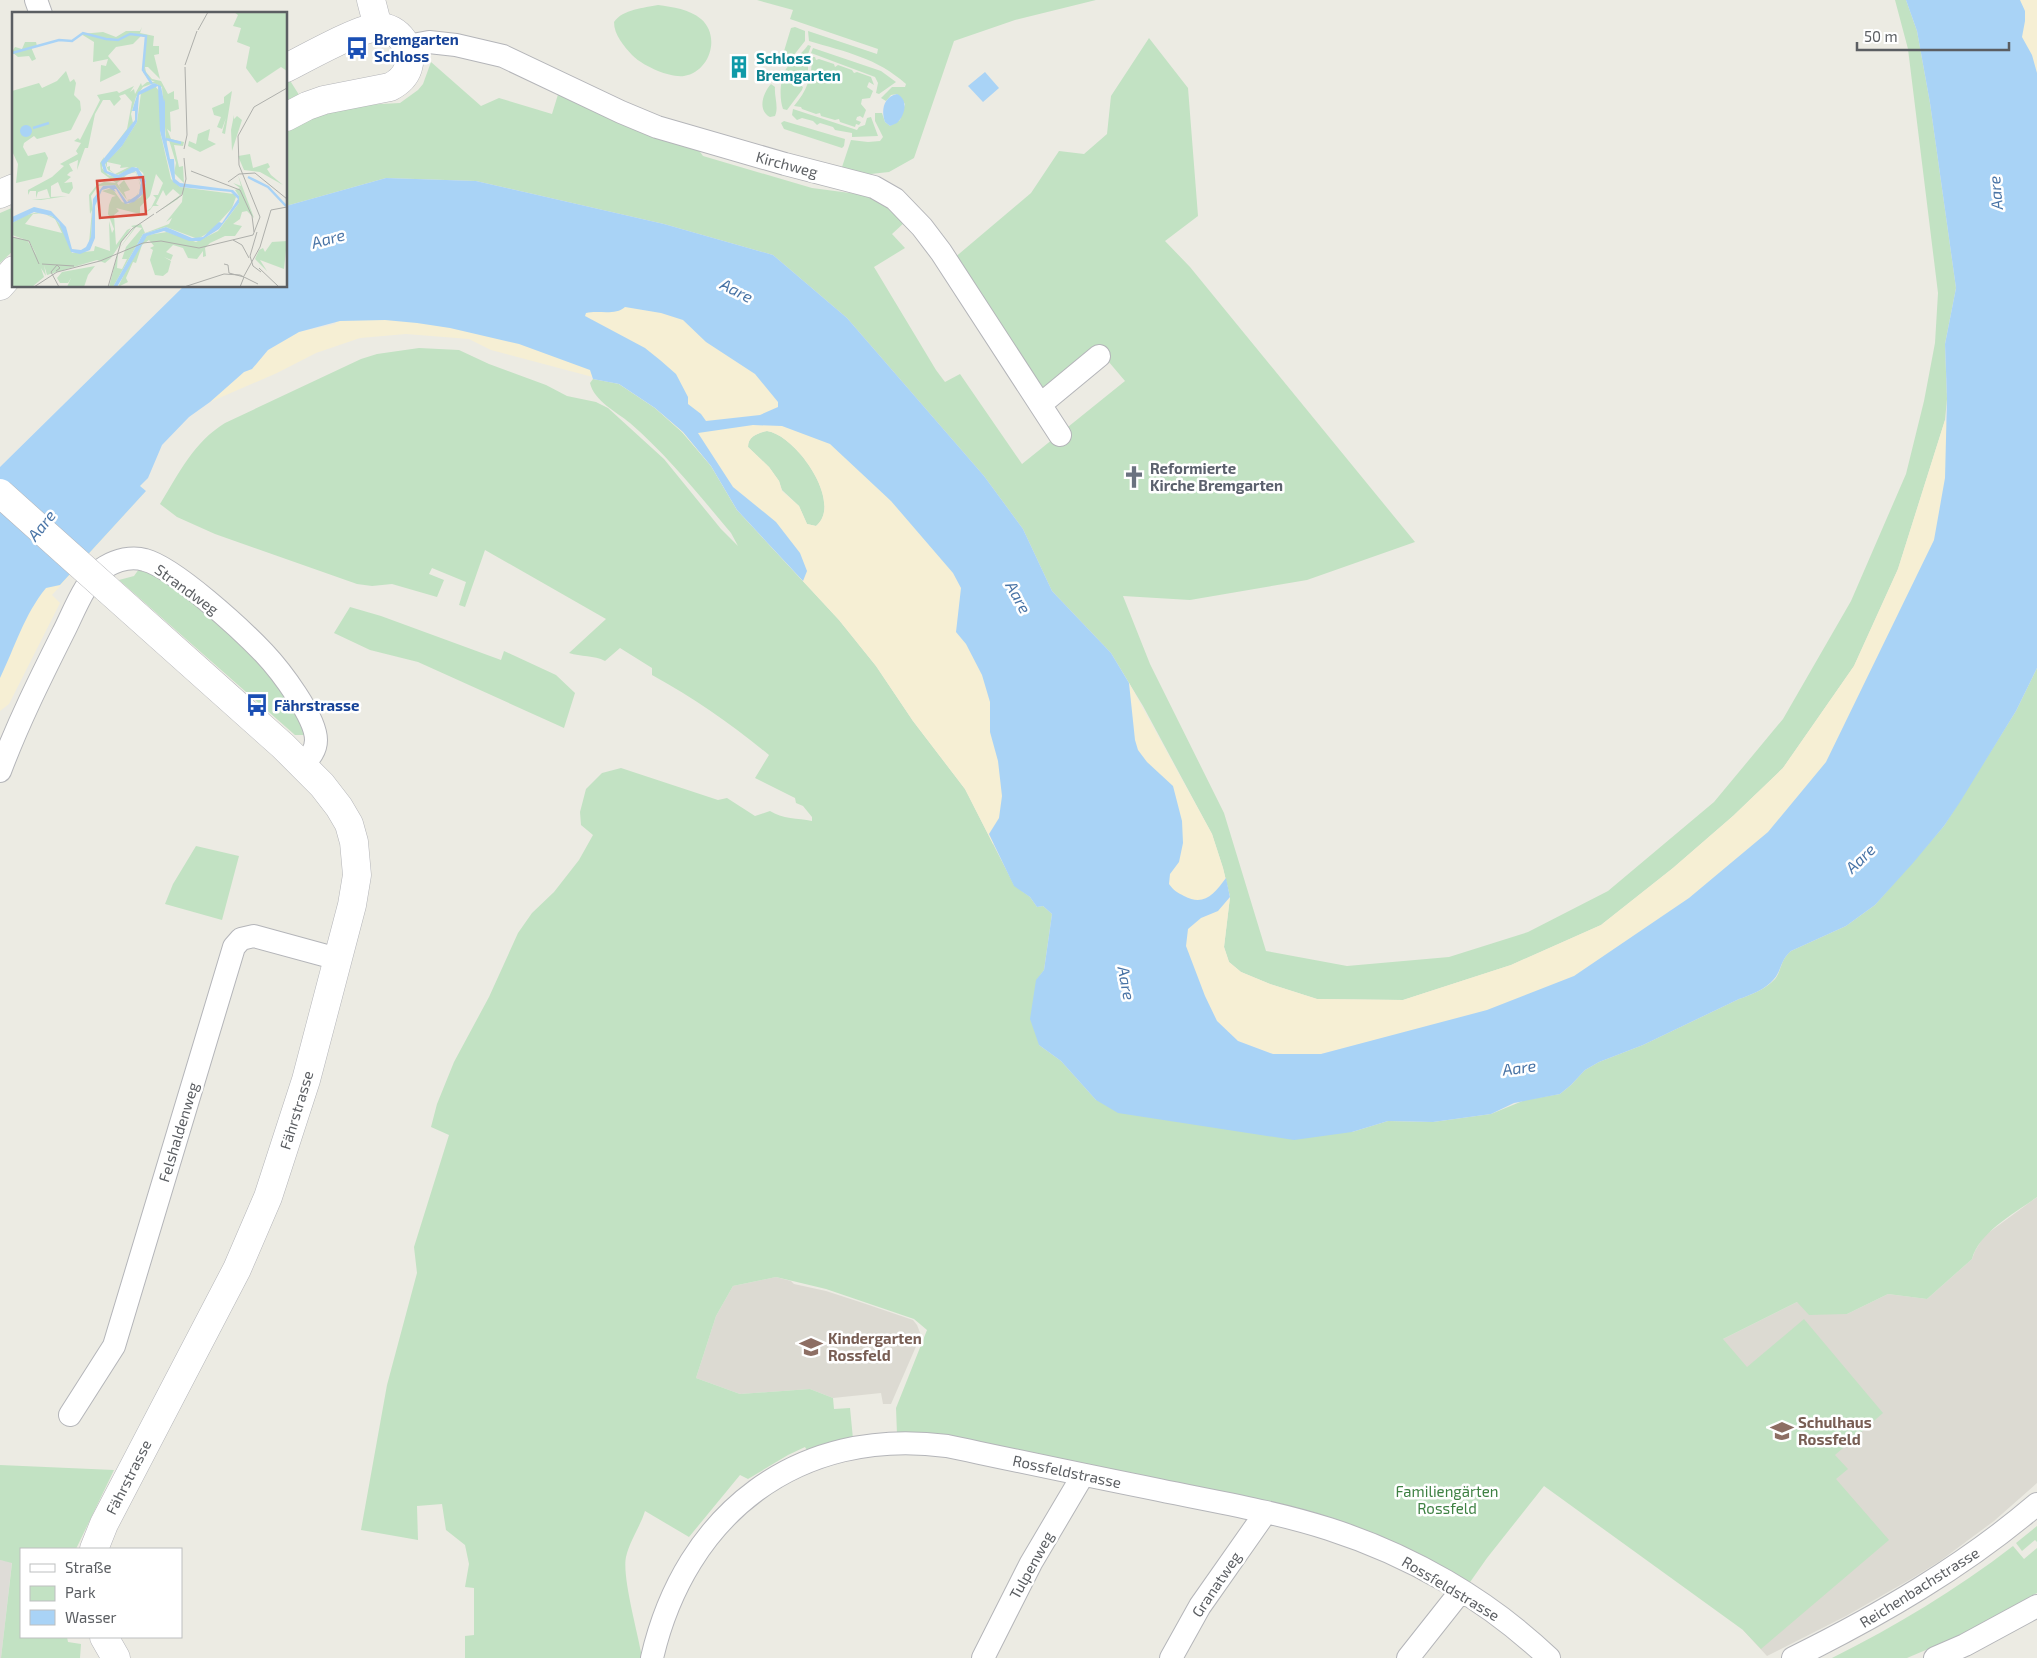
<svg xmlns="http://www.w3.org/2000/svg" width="2037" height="1658" font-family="'Exo 2',sans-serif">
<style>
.industrial{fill:#dedcd7}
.education{fill:#dcdad2}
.green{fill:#c2e2c3}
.sand{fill:#f6efd4;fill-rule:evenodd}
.water{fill:#a9d3f6;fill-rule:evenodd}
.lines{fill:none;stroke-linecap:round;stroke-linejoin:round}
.minor-casing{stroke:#b4b5b9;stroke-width:24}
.tertiary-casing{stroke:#b4b5b9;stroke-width:29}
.minor{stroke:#fff;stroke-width:22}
.tertiary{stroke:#fff;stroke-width:28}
.tertiary-bridge-casing{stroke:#b4b5b9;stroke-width:29;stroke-linecap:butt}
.tertiary-bridge{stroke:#fff;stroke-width:28}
.labels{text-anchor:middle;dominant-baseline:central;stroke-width:5;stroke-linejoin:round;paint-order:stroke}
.transit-label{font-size:15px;font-weight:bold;fill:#164399;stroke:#fff;text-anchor:start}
.culture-label{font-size:15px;font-weight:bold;fill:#0d838f;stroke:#fff;text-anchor:start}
.street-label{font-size:15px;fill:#5b5e62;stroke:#fff}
.worship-label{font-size:15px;font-weight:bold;fill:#5b616d;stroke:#fff;text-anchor:start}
.education-label{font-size:15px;font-weight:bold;fill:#785e54;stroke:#fff;text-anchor:start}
.park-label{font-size:15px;fill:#3d8042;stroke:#fff}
.water-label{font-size:16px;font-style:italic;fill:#4974a6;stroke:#fff}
.inset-river{fill:none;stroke:#a9d3f6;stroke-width:2.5}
.inset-road{fill:none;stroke:#aeafab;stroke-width:1}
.view{fill:#d84d3e;fill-opacity:0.15;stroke:#d84d3e;stroke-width:2.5}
.inset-edge{fill:none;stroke:#5b5e62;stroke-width:2.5}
</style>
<rect width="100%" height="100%" fill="#ecebe3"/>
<path class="industrial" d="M0,1560L12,1562L1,1658H0Z"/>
<path class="education" d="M2037,1197V1483L1994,1521L1940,1561L1911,1579L1846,1616L1767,1656L1743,1630L1723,1339L1797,1302L1847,1314L1888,1294L1927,1299L1972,1259L1975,1251L1984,1236Z
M776,1277L791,1281L794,1284L826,1291L863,1303L913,1320L917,1325L921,1335L891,1404H883L881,1393L833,1398L810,1389L740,1394L696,1378L716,1316L733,1286Z"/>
<path class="green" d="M757,0H1096L1015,20L954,41L914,158L889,172L852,176L840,173L851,140L868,142L880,141L883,137L875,121V113H882L885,122L890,126L900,120L905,104L897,94L891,95L886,101L881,98L892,87H905L906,84C877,58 846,52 809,41L808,31L877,54L878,49L790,19L793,10Z
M1895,0H1906L1917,31L1930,103L1956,288L1945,344L1947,399L1945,420L1898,569L1854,666L1783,768L1733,816L1673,868L1601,925L1511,965L1403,1000L1317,999L1270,984L1241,972L1229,962L1224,947L1230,897L1223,868L1212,834L1143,706L1111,653L1052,591L1023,529L984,476L847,318L773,255L664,224L476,181L386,178L286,206V127L343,106L400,103L418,90L423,84L431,62L481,106L499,98L552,114L560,88L695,145L703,156L812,188L865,195L891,209L905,222L892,234L905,248L874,267L936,370L945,382L960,374L1022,464L1125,381L1097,348L1043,395L953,259L1031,193L1059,151L1084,154L1107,134L1111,96L1149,38L1188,88L1198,216L1165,241L1190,267L1415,542L1307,580L1190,600L1123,596L1150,664L1224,813L1266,951L1347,966L1449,957L1528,932L1608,891L1714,802L1783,719L1851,601L1906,474L1924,401L1935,343L1938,293L1908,49Z
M658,5C673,7 689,9 701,19C721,36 710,72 684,76C676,77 666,74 658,71C649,67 639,62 632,55C624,46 614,35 614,22C623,9 644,8 658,5Z
M795,27L805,31V41L786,65L782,64L781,61L791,28Z
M808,45L811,46L808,54V75L807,78L800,76L797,80L798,84L803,87L802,90L787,110L783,109C779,98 780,79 786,69C792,60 802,54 808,45Z
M813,48L881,71L896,82L879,94L876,93L878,83L875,77L811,53Z
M812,57H815L816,60L819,59L834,64L835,67L838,65L852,70L854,73L857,72L871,77L874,85L869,82L867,87L873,91L870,98L862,99L861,104L866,110L863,118L860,116L857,117L856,120L861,122L859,125L856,124L855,127L840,122L839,119L835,120L821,116L820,113L816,114L802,109L801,107L794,106C807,91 812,76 812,57Z
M289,79L301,98L286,105V81Z
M771,84L775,87C774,96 779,107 775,116L770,117C757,110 763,93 771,84Z
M793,109L857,130L859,127L865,125L867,118L871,117L878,136L852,137V133L835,130L833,127L820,123L817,125L813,121L802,118L797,120L792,115Z
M784,121L845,139L844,146L842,148L784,129L781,123Z
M14,207V250L0,263V213Z
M419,348L459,350L489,364L546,385L567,396L596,402L608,408L664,459L721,529L738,546L731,533C699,495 668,456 630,423C617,412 594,401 590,383L593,379L619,384L655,408L682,432L711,466L737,510L839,620L876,666L913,721L965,789L1014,885L1030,897L1037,907L1043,906L1052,914L1044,970L1036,981L1039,1045L1061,1061L1096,1100L1352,1132L1388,1121L1433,1122L1491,1114L1525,1100L1560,1094L1571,1085L1585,1070L1599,1062L1643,1045L1739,999C1751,995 1766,989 1775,979C1782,970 1780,960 1791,951L1846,926L1875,905L1944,826L2016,711L2037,668V1197C2015,1213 1979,1232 1972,1259L1927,1299L1888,1294L1847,1314L1809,1315L1797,1302L1723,1339L1747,1367L1804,1319L1883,1413L1835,1455L1848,1469L1836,1479L1889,1540L1761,1649L1743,1630L1544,1486L1487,1558L1468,1585L1421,1558L897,1434L896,1408L927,1330L914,1319L826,1289L776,1277L733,1286L716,1316L696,1378L740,1394L810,1389L833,1398L834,1409L850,1408L853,1439L808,1452L805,1447L788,1455L748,1479L740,1475L689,1537L645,1511C640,1527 630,1540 626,1557C622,1576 637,1630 641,1652L644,1653L643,1658H465V1636L474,1635V1588L465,1587L469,1564L465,1545L446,1530L442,1504L417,1506L418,1540L361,1530L387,1385L417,1273L414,1247L449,1135L431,1127L437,1104L454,1062L489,997L518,933L532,913L554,892L579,860L593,835L581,825L580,812L586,789L602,773L621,768L718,800L727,798L755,816L770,811C782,819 798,818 812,821V817L803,806L796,803L795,798L755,778L769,755C731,724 696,699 652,675V668L620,648L605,661C594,655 581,657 569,653L606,619L485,550L465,607L459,605L466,582L432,568L429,574L444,580L437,597L392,584L372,586L357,584L215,534L177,517L160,504C179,473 194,442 225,423L361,359L377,354Z
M767,431C796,435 844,503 816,526L807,524L799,506L782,490L779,481L769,467L748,447C748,436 758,433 767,431Z
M139,569L148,572L194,600L271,674L308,735H295L119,580L134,576Z
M350,607L381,616L501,660L504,651L556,675L575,693L564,728L418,662L370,650L334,633Z
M196,846L239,856L222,920L165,904L173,884Z
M0,1465L114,1470L76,1549H21V1637H67L68,1642L81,1644L80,1658H1L12,1563L0,1560Z
M2037,1526V1542L2035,1540L2022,1551L2016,1543Z
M2013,1546L2024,1559L2037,1548V1593L1961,1635L1907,1658H1832C1896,1626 1956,1590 2013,1546Z"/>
<path class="sand" d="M2006,0H2037V201Z
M501,299L691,304L882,482L962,574L1008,766L1003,827L993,844L965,789L913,721L876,666L839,620L737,510L711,466L682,432L655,408L619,384L491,350L469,339L406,334L360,338L316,353L277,373L210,402L244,372L252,369L268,350L299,332L335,324L347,302ZM767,431C796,435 844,503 816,526L807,524L799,506L782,491L779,481L769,467L748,447C748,436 758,433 767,431Z
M1945,420L1964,469L1856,764L1645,971L1321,1054H1273L1238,1041L1217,1021L1205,996L1198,994L1169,884L1121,736L1129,683L1212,834L1223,868L1230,897L1224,947L1229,962L1241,972L1270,984L1317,999L1403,1000L1511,965L1601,925L1673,868L1733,816L1783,768L1854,666L1898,569Z
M148,478L140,486L146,491L52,595L60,603L9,704L0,711V643L15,621Z"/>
<path class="water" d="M1906,0H2020L2025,11V21L2022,37L2032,55L2037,73V668L2016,711L1960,802L1944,826L1913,863L1875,905L1846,926L1791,951C1780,960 1782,970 1774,979C1766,989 1751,995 1739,999L1643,1045L1599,1062L1585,1070L1571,1085L1560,1094L1514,1103L1491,1114L1433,1122L1388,1121L1352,1132L1294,1140L1118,1113L1096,1100L1061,1061L1039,1045L1030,1019L1036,980L1044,970L1052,914L1043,906L1037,907L1030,897L1014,886L989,834L999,818L1002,796L998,761L990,732V702L982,675L966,644L956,632L961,588L953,573L891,501L830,444L782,426L753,425L698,433L733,487L776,522L800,553L807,571L803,581L737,510L711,466L683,432L655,408L619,384L593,379L590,370L519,344L450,328L417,323L385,320L340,321L299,332L268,350L252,369L244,372L210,402L189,417L162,445L148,478L140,486L146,491L60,585L46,588C24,615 15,647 0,678V467L184,286H286V206L386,178L476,181L664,224L773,255L847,318L984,476L1023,529L1052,591L1111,653L1129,683L1135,740L1138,750L1147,762L1173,786L1182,821L1183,843L1179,862L1170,874L1169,884C1173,890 1178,893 1184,896C1204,907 1214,894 1226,878L1230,897L1218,911L1201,918L1188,929L1186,946L1205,996L1217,1021L1238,1041L1273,1054H1321L1487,1010L1574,976L1689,898L1768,832L1826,762L1934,540L1945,478L1947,399L1945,344L1956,288L1930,103L1917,31ZM625,307L661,313L683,320L706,342L755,374L778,402V407L760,415L706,421L701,414L688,404V397L676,374L660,360L645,348L585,316L586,313C599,310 615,316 625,307Z
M985,72L999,88L983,102L968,86Z
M897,94C909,100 905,115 897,123L890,126L885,122C881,111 883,97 897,94Z"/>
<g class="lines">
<defs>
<path id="minor" d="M36,0L41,14
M407,46L429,42L456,45L503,56L621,112L657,127L785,164L874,187L895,199L922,227L941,252L1060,435
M1041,404L1099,356
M0,771C18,723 40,679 63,633C73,614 86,577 105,567C117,560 132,556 145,560C175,568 241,629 264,653C280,670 316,717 316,740C316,751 309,758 302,766
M70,1415L114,1346L234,947L241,939L254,936L338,959
M652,1658C685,1514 798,1426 947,1446C1018,1461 1088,1476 1159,1490C1216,1502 1273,1511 1329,1529C1410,1555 1487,1599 1549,1658
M983,1658L1031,1563L1083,1475
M1171,1658L1200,1606L1266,1512
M1408,1658L1461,1591
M1793,1658C1880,1615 1963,1567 2037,1504
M1935,1658L1965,1645L2037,1606"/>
<path id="tertiary" d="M371,0L378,27
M286,68C306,58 359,28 378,27C398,26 414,49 408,68C405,77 398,83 390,87L324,100L307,106L286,117
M0,194L14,188
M0,286L14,270
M94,1549L104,1524L237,1269L268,1197L306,1080L352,905L357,875L354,842L349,824L339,807L322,785L283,746L106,588
M104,1637L116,1658"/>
</defs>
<use href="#minor" class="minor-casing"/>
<use href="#tertiary" class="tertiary-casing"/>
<use href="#minor" class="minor"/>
<use href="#tertiary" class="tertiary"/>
<defs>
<path id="tertiary-bridge" d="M0,493L106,588"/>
</defs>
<use href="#tertiary-bridge" class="tertiary-bridge-casing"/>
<use href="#tertiary-bridge" class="tertiary-bridge"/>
</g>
<defs>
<symbol id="bus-bare" viewBox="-9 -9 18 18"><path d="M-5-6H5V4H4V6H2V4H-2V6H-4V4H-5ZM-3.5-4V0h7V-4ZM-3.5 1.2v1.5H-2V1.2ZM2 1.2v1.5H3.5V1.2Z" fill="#1a4fb4" stroke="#fff" stroke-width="2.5" paint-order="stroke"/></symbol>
<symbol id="building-bare" viewBox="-9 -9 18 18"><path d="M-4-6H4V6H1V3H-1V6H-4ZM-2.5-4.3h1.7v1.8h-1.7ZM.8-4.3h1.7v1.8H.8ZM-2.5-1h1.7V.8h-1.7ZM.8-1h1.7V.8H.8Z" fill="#0f9aa8" stroke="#fff" stroke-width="2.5" paint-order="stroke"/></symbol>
<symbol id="church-bare" viewBox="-9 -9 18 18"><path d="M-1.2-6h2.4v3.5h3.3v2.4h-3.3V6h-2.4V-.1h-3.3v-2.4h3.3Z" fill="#6b7280" stroke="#fff" stroke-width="2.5" paint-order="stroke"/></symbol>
<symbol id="school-bare" viewBox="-9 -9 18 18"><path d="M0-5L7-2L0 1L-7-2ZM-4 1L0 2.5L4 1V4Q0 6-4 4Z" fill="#8d6e63" stroke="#fff" stroke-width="2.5" paint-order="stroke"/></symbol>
</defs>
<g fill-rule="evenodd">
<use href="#bus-bare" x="341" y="32" width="32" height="32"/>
<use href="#building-bare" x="723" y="51" width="32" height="32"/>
<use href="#church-bare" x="1118" y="461" width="32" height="32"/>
<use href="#bus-bare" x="241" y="689" width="32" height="32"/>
<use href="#school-bare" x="795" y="1331" width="32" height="32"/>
<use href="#school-bare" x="1766" y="1415" width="32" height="32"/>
</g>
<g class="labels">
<g class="transit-label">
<text x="374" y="39">Bremgarten<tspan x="374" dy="17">Schloss</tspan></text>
<text x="274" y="705">Fährstrasse</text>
</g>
<g class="culture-label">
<text x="756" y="58">Schloss<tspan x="756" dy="17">Bremgarten</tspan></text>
</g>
<g class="street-label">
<text transform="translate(787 164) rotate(15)">Kirchweg</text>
<text transform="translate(187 589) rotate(36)">Strandweg</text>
<text transform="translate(296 1110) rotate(-73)">Fährstrasse</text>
<text transform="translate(178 1132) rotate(-73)">Felshaldenweg</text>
<text transform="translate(1067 1471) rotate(12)">Rossfeldstrasse</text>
<text transform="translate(128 1477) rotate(-63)">Fährstrasse</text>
<text transform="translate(1031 1565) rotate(-61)">Tulpenweg</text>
<text transform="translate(1216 1584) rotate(-56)">Granatweg</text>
<text transform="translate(1919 1587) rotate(-32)">Reichenbachstrasse</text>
<text transform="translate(1451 1588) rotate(31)">Rossfeldstrasse</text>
</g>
<g class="worship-label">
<text x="1150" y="468">Reformierte<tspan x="1150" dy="17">Kirche Bremgarten</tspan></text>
</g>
<g class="education-label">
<text x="828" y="1338">Kindergarten<tspan x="828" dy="17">Rossfeld</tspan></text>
<text x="1798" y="1422">Schulhaus<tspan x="1798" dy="17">Rossfeld</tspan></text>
</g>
<g class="park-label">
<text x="1447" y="1491">Familiengärten<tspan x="1447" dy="17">Rossfeld</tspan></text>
</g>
<g class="water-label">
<text transform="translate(1995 193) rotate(-95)">Aare</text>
<text transform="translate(328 238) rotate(-15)">Aare</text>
<text transform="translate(737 290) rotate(27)">Aare</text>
<text transform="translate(41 525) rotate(-51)">Aare</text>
<text transform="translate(1019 597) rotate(61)">Aare</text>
<text transform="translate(1860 858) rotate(-44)">Aare</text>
<text transform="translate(1127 983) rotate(79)">Aare</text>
<text transform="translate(1519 1067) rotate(-8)">Aare</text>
</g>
</g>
<g transform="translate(12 12)">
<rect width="275" height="275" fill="#ecebe3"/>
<path d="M222,0H275V59L269,55L245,71L234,56L238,35L225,30L229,16L221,14L226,3ZM130,15L128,21L142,24L141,34H147V42L142,43L148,67L136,55H133L134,60L140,67L149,69L156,82L162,79V87L166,88L167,97L158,100L159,120L155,117L159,127L172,130L171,134L162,133L167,155L171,154L172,171L162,161L164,151L157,128L155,127V132L154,128L150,75L142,71L131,75L124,85L119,102L121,111L110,127L100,137L115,117L120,90L113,82L107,84L109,87L102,94L98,88H91L83,102L76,136H73L65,158L66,148L57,152L61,159L58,160L55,163L59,165L52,171L60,170L61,176L57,182L50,180L46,170L39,174V185L55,184L29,188H20L38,186L35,177L26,180L24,186V179H18L16,183V178L40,165L52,154L48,152L66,142L64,139L69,131L62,129L66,126L68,128L88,88L85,83L105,79L107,81L122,74L118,80L122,77L123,82L129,71L130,74L135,70H143L136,67L131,60L134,25L129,24L121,32L104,35L96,44L109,60L88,70L89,53L94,54L96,47L81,50L82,30L69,22L91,20L104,25L114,19H128ZM13,30H24L25,34L19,35L24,47L20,49L17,44L6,45L0,40L3,35L10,37ZM54,59L58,70L62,67L64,71L62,83L68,89L69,98L59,118L25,127L22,124L12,131L11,135L16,144L33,140L36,146L30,165L4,171L6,152L0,139V79L27,71L30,76L45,69ZM143,74L148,80V119L159,167L168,175L222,182L224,185L220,196L199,219L186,227L154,215L131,222L101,275H97L106,240L105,256L110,257L115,247H110L114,235L130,216L124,215L107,237L122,216L119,214L129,212L133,221L157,212L160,206L154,210L170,190L171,180L166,187L149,198L168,183L161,177L154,184L151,178L144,192L147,194H141L138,198L126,205L139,196L144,186L141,183H146L151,171L144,162L138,184L128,195V202L104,196L107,199L102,203L104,233L115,218L119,216L99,246L93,251L85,248L35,263L32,253L34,264L29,256L32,265L20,275H0V225L15,228L25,244L17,229L0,223V211L14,203L27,200L42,205L49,214L60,241L82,239L83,234L98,239L97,209L100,221L102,217L96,202L97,193L100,185L104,184L90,179L100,176L110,190L116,192L129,185L134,170L131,161L124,155L105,163L96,158L93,151L109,135L125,110L129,81ZM95,150L109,153L108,156L117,155L103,162L98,158V154L95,155ZM31,201L43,207L50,221L13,212L21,202ZM220,79L213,122L210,121L214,106L210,117L205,115L209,105L202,103L200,96L212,91V85ZM222,103V107L225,104L230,108L220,139L219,118ZM198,117L196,128L204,132L188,140L176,134L177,129L184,132L186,122ZM238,142L241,156L256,151L258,155L255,157L259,163L271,173L248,160L232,158L226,144ZM92,145L90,156L96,163L107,166L123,159L129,174L125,184L116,189L103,173L86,174L79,184L81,198L79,225V228L77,231L80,198L78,202L77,183L84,174L92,170L104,171L89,160L88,151ZM124,160L129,176L123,186L115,188L112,180L118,178L112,168L107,173L109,177L105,171L116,162ZM226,163L242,206L235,199L230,200L228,207L221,212L230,214L223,224H213L198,231L193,236L194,244L191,245V239L185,247L176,246L171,236L161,233L154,240L161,243L159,248L152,245L159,249L156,260L151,264L143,263L138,248L141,238L138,236L142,234L137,228L130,233L124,251L121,250L114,266L116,270L106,275L127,232L136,223L155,220L184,230L206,219L227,191V184L223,178L228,176L221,171L229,174ZM275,229L272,257L248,248L255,259L243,247L247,238L251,236L253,240L260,230ZM83,254L76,263L72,275H55L59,266L56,271H48L45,266L50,260Z" fill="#c2e2c3" fill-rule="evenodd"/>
<path d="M142,71L149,74L152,90L153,86V122L158,147H162L163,167L168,171L221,178L227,184V191L207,217L188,229H177L152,219L135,224L105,275H101L131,222L154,215L180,226L191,225L207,210L210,211L226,187L219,180L168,175L161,170L148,119L146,74L127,83L125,110L110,134L93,152L95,159L106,163L120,155L126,156L134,169L132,181L122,190L113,192L104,177H102L104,180L97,176L90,178L83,194V226L78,238L68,242L59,240L47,211L40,204L22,200L0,211V205L22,195L39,199L54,215L60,237L69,238L74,235L79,225L81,187L91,174L103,173L115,190L127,182L129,171L124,159L105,167L92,160L89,150L123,108V99H120L126,80ZM8 119a6 6 0 1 1 12 0a6 6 0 1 1-12 0Z" fill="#a9d3f6"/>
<path class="inset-river" d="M0,41L47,28L60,29L71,21L94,27L106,28L118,22L134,24L131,58L140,72M21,116L37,111M154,127L169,131M236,165L256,175L274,194"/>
<path class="inset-road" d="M186,18L196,0M173,53L185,19M172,137L175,123L173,55M179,159L228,178L240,204L242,220M216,170L227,162L243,161L275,187M144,201L170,183L174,167L172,146M245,220L238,244L241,254L249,260M0,225L17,229L27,252M221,228L230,233L237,246M30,252L62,254M212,252L216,253L217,261L232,265L228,275M247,256L267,275M44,259L48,256L45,253L39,260L47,275M232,264L248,235L259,198L275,195M22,275L45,260L88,249L131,231L149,229L187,236L241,223L248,205L227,153L226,124L242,95L275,76M96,275L109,230L120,217L142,202M172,275L212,262L228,263L246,272"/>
<path class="view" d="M131,165L134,202L88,206L85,169Z"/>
<rect width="275" height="275" class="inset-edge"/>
</g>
<rect x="20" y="1548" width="162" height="90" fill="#ffffff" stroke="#bdbfc0"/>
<rect x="30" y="1564" width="25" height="8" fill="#ffffff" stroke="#bdbfc0"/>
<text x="65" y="1573" font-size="15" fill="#5b5e62">Straße</text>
<rect x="30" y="1586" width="25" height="15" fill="#c2e2c3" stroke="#bdbfc0"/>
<text x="65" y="1598" font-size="15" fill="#5b5e62">Park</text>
<rect x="30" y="1610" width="25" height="15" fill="#a9d3f6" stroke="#bdbfc0"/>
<text x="65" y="1623" font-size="15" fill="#5b5e62">Wasser</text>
<path d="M1857 42v8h152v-8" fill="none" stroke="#5b5e62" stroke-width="2.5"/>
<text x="1864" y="42" font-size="15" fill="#5b5e62" stroke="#ffffff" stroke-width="4" paint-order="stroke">50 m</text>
</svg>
